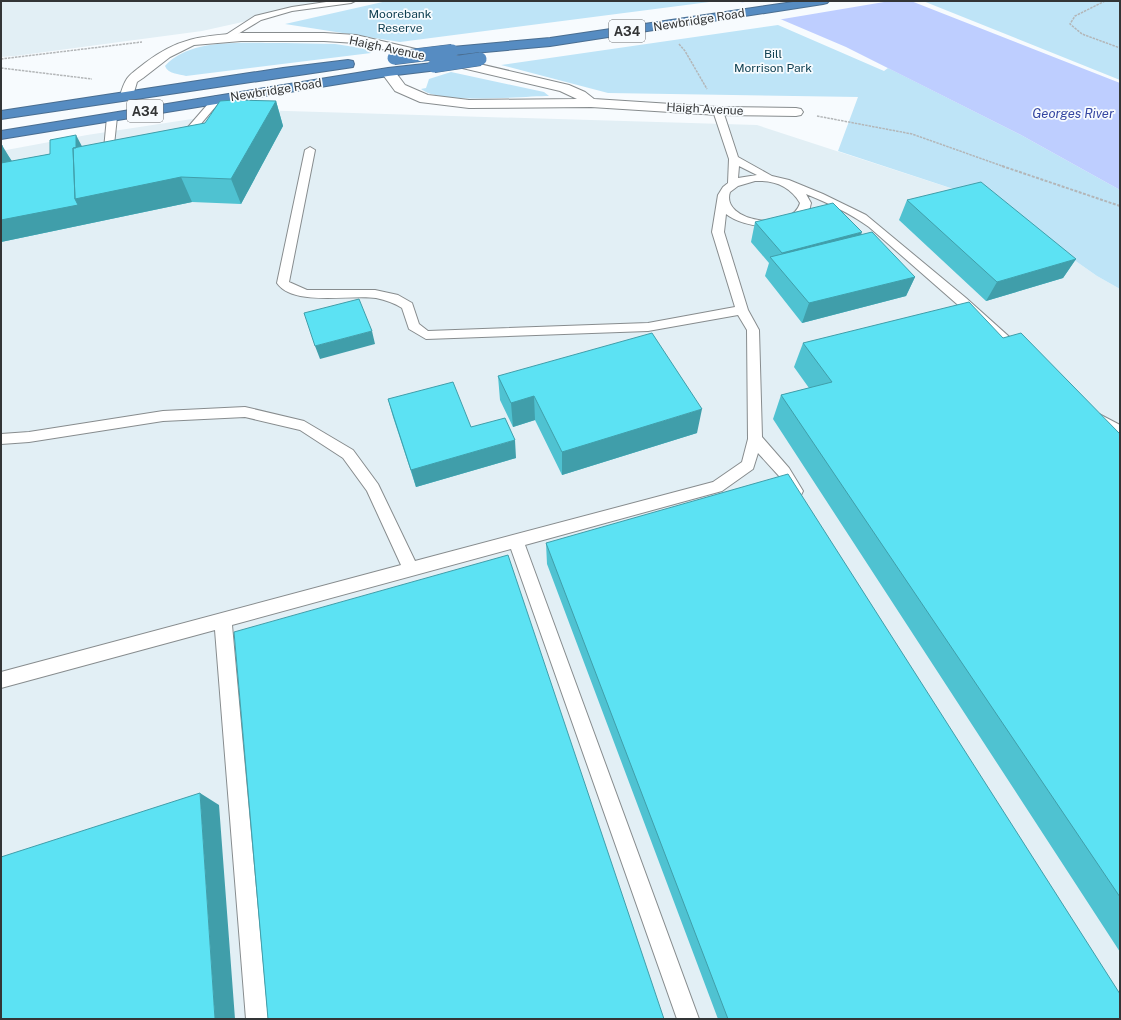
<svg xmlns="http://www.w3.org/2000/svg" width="1121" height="1020" font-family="'Public Sans',sans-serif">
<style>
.built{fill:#e2eff5}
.green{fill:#bee4f7}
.water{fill:#beceff}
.pier{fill:#f7fbfe}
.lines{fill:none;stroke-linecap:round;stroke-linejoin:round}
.lane-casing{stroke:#878c8e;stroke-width:2}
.street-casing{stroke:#878c8e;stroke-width:2}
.highway-casing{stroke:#4a6e91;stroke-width:2}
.path-far1{stroke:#b3b6b8;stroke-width:1.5;stroke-dasharray:2.5 1;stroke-linecap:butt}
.path{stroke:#b3b6b8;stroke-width:2;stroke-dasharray:3 1.5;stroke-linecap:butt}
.lane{fill:#fff;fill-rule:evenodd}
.street{fill:#fff;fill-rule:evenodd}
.highway{fill:#568cc2;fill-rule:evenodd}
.highway-bridge-casing{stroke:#4a6e91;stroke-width:14;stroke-linecap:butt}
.highway-bridge{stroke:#568cc2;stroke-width:13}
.wall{fill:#4fc2d1}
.shaded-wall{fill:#409eaa}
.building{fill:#5ce2f3;stroke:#409eaa}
.labels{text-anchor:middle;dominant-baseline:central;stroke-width:3.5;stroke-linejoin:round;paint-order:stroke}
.far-park-label{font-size:12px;fill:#104052;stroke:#f7fbfe}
.far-street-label{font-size:12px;fill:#333536;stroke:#f7fbfe}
.shield{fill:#f7fbfe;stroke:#6e7072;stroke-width:1}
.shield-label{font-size:13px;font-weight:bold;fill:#333536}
.far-water-label{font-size:13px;font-style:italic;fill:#3547a2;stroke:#f7fbfe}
</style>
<rect width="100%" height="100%" fill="#f7fbfe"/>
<path class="built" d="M1,1H337L202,31L15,56L1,57Z
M251,110L757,125L990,201L1097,276L1120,289V1019H1V151L87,135Z"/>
<path class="green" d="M387,1H717L400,42L285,24Z
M923,1H1120V80Z
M778,25L884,71L888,68L1021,135L1120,190V289L1097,276L990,201L838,151L858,97L608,93L501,65Z
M285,43L335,44L368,49L371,53L186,76C179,74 168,74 165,66C192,36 248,44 285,43Z
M451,72L544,92L549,96C523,96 440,105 421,89L426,88L429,79Z"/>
<path class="water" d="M738,1H911L1120,83V190L1021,135L846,47Z"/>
<path class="pier" d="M752,1H890L777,20L738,3Z"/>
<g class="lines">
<defs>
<path id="lane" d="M333,1H355L351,3L292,11L261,20L228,40H222L221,38L255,16L292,7Z
M217,96L222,99L188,139H178L176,137L178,135L182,134L214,97Z
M718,108L723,111L738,157L772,176L789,180L823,194L866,215L966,298L1025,351L1024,354L1019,355L1014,354L869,227C850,213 828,203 806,194L811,203C810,206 810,210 808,212C795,235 743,228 726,214L724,232L748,310L759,330L762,437L789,468L803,491L801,495L796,497L791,495L779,476L758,453L753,469L722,491L525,545L699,1019H677L511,549L232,625L268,1019H246L215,630L1,688V672L401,565L367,491L343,458L300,430L245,417L163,421L29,442L1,444V434L29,432L163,411L245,407L304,421L353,450L378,484L415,561L713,482L742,462L748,439L747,330L738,315L648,331L426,339L409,329L402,308C394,303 386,300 376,298C351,294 293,307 277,283L305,150L310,147L315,150L289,282L307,290H375L398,295L412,303L419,324L428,331L648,323L735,307L712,232L718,195L723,187L728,183L729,159L713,111ZM739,166L757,175L738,178ZM755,181C774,180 790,186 800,203C792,233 720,222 730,192L738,186Z
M112,114L117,117L114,145L122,144L127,147L126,149L109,152L104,149L107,117Z
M1099,414L1120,425V437L1094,423L1092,419L1094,415Z"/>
<path id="street" d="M241,33H324L356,35L569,85L585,92L594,99L718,107L796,108L801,109L803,112L801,115L796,116L718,115L591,107L469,108L420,102L395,91L381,72L383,69H393L405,85L428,95L469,100L577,99L560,91L356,43L324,41H241L194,45L170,57L143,78L137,82L132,99H122L120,96C126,75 129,76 145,63C178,38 201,36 241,33Z"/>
<path id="highway" d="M800,1H829L827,3L823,4L550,46L452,55L448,54L446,51L448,48L452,47L550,38Z
M348,60L353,61L354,64L353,67L1,119V111L283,68Z
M433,63L438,64L440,67L438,70L388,76L1,139V131L388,68Z"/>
</defs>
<use href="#lane" class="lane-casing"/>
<use href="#street" class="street-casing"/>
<use href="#highway" class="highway-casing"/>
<path class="path-far1" d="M1105,1L1075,16L1070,24L1082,34L1120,48
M679,44L685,51L707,89
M1,59L142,42
M1,68L92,79
M817,116L912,134L1005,167"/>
<path class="path" d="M1002,166L1120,206"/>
<use href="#lane" class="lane"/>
<use href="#street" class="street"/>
<use href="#highway" class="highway"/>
<defs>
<path id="highway-bridge" d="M394,58L452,51
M434,66L480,59"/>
</defs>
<use href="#highway-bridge" class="highway-bridge-casing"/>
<use href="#highway-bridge" class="highway-bridge"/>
</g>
<path class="wall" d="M276,101L283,126L241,204L192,202L1,242V146L12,161L50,154L82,147L205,123Z
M907,200L1076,259L1063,278L986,301L899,220Z
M755,222L861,235L915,277L906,296L802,323L765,276L769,263L751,242Z
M1003,338L1120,434V952L773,419L781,395L809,388L794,367L803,343Z
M498,376L697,433L562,475L535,420L513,427L500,400Z
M388,399L471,427L516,458L416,487L393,417Z
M546,543L1120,1019H718L547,564Z"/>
<path class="shaded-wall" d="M276,101L283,126L241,204L231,179Z
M76,135L86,154L181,177L192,202L1,242V220L75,199Z
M2,145L14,165L1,163Z
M862,232L855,252L778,267L782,253Z
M1076,259L1063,278L986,301L997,282Z
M915,277L906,296L802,323L809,303Z
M372,331L375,344L320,359L315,346Z
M534,396L535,420L513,427L511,403Z
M702,409L697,433L562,475V452Z
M515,440L516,458L416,487L411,470Z
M200,793L219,805L235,1019H215Z"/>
<path class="building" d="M234,100L276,101L231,179L181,177L75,199L73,148L205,123L220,101Z
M76,135V148H73L75,199L78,205L1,220V146L2,145L1,163L50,154V140Z
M981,182L1076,259L997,282L907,200Z
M833,203L862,232L782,253L755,222Z
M872,232L915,277L809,303L770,257Z
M359,299L372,331L315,346L304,313Z
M969,302L1003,338L1021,333L1120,434V897L781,395L832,382L803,343Z
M652,333L702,409L562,452L534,396L511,403L498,376Z
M453,382L471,427L505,418L515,440L411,470L388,399Z
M788,474L1120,994V1019H728L546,543Z
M508,555L664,1019H268L234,632Z
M200,793L215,1019H1V857Z"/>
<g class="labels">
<g class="far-park-label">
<text x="400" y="14">Moorebank<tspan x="400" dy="14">Reserve</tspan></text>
<text x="773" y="54">Bill<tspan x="773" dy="14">Morrison Park</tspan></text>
</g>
<g class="far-street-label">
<text transform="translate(699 20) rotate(-9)">Newbridge Road</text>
<text transform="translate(387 48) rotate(12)">Haigh Avenue</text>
<text transform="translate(276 90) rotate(-9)">Newbridge Road</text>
<text transform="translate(705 109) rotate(3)">Haigh Avenue</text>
</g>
<g class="shield">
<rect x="609" y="20" width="36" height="22" rx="3"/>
<rect x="127" y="100" width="36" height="22" rx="3"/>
</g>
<g class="shield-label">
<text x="627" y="31">A34</text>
<text x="145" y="111">A34</text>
</g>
<g class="far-water-label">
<text x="1073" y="113">Georges River</text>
</g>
</g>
<rect width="1121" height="1020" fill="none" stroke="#333536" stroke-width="4"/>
</svg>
